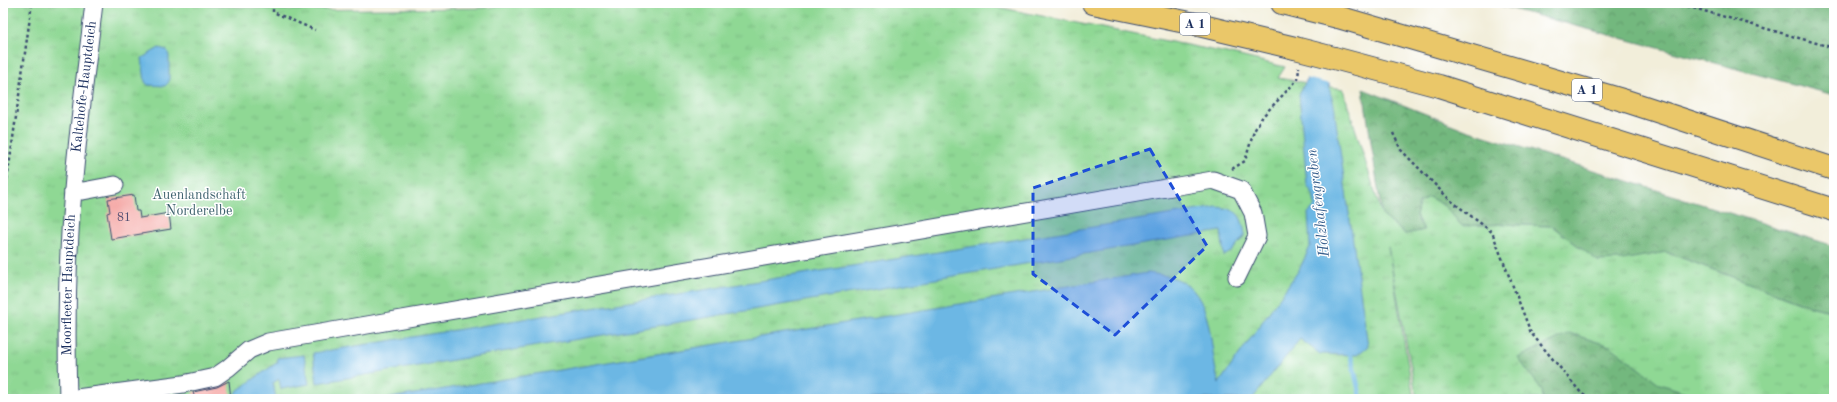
<svg xmlns="http://www.w3.org/2000/svg" width="1837" height="402" font-family="'Old Standard TT',serif">
<style>
.grass{fill:url(#grass-tufts);stroke:#558479}
.forest{fill:url(#forest-crowns);stroke:#47746e}
.water{fill:#6cb7e4;stroke:#4473a1}
.pier{fill:#f2eeda}
.lines{fill:none;stroke-linecap:round;stroke-linejoin:round}
.stream{stroke:#6cb7e4;stroke-width:5}
.building{fill:#f5aba9}
.minor-casing{stroke:#3b4c71;stroke-width:19}
.highway-casing{stroke:#3b4c71;stroke-width:24}
.path{stroke:#3b4c71;stroke-width:2.5;stroke-dasharray:3 3;stroke-linecap:butt}
.minor{stroke:#fff;stroke-width:17}
.highway{stroke:#eac769;stroke-width:22}
.highway-bridge-casing{stroke:#3b4c71;stroke-width:24;stroke-linecap:butt}
.highway-bridge{stroke:#eac769;stroke-width:22}
.marked{fill:#1d4ed8;fill-opacity:0.2;stroke:#1d4ed8;stroke-width:3;stroke-dasharray:8 5;stroke-linejoin:round}
.labels{text-anchor:middle;dominant-baseline:central;stroke-width:3;stroke-linejoin:round;paint-order:stroke}
.number-label{font-size:12px;fill:#524e71}
.shield{fill:#fff;stroke:#5f6d8e;stroke-width:1}
.shield-label{font-size:13px;font-weight:bold;fill:#1b2f5e}
.street-label{font-size:14px;fill:#1b2f5e;stroke:#fff}
.park-label{font-size:14px;fill:#3e626e;stroke:#fff}
.water-label{font-size:15px;font-style:italic;fill:#375f8d;stroke:#fff}
</style>
<defs>
<pattern id="grass-tufts" width="24" height="20" patternUnits="userSpaceOnUse"><rect width="24" height="20" fill="#8fd894"/><path d="M3 7l-1-3M5 7V3M7 7l1-3M15 17l-1-3M17 17v-4M19 17l1-3" fill="none" stroke="#7bba82"/></pattern>
<pattern id="forest-crowns" width="20" height="18" patternUnits="userSpaceOnUse"><rect width="20" height="18" fill="#73b87e"/><path d="M2 6a3 3 0 1 1 6 0M12 15a3 3 0 1 1 6 0" fill="none" stroke="#5e966a"/></pattern>
</defs>
<rect width="100%" height="100%" fill="#fff"/>
<filter id="ink" filterUnits="userSpaceOnUse"><feTurbulence type="fractalNoise" baseFrequency=".025" numOctaves="2"/><feDisplacementMap in="SourceGraphic" scale="8" xChannelSelector="R" yChannelSelector="G"/><feConvolveMatrix kernelMatrix="1 2 1 2 8 2 1 2 1" color-interpolation-filters="sRGB"/></filter>
<filter id="wash" filterUnits="userSpaceOnUse"><feTurbulence type="fractalNoise" baseFrequency=".012" numOctaves="4" result="noise"/><feDisplacementMap in="SourceGraphic" scale="16" xChannelSelector="R" yChannelSelector="G"/><feGaussianBlur stdDeviation="0.9" result="paint"/><feColorMatrix in="noise" values="0 0 0 0 0 0 0 0 0 0 0 0 0 0 0 0 0 1.4 0 .05"/><feComposite in="paint" operator="in"/></filter>
<g filter="url(#wash)">
<rect width="100%" height="100%" fill="#f2eeda"/>
<path class="grass" d="M3,3H181L286,10L482,8L536,3H977L1227,53L1285,67L1278,78L1343,89L1382,215L1405,234L1424,230L1416,216L1419,203L1429,197L1445,206L1462,226L1500,224L1552,226L1598,261L1666,252L1810,306L1834,312V399H1417L1388,247L1414,399H3Z"/>
<path class="forest" d="M3,3H7L3,58Z
M1490,3H1834V95Z
M1363,89L1466,130L1834,246V312L1810,306L1666,252L1622,260L1598,261L1552,226L1500,224L1462,226L1445,206L1429,197L1419,203L1416,216L1424,230L1405,234L1382,215Z
M1569,333L1610,346L1660,384L1707,399H1543L1542,390L1518,358Z"/>
<path class="water" d="M1337,3L1329,86C1330,97 1336,104 1335,115L1368,346L1357,355L1320,354L1300,339L1252,399H384L1148,273C1160,275 1173,276 1183,282C1215,301 1209,353 1219,383L1299,270L1310,247L1308,213L1315,206L1313,194L1307,185L1299,94L1306,81L1311,43Z
M159,48L167,50L169,56V82L165,86L148,85L145,82L142,58Z
M1217,207C1238,209 1242,215 1245,235L1232,251L1224,256L1221,231L317,383L313,353Z
M304,355L309,384L281,389L279,379L273,383L276,399H233L238,390L278,362L277,358Z"/>
<path class="pier" d="M1314,3H1339L1331,84L1305,78Z"/>
<g class="lines">
<path class="stream" d="M1349,349L1361,399"/>
</g>
<g id="blocks">
<path class="building" d="M134,195L136,211H139L140,218L169,213L171,229L111,239L107,213L110,212L108,199Z
M229,381L231,399H195L193,392L217,387Z"/>
</g>
</g>
<g filter="url(#ink)">
<use href="#blocks" fill-opacity="0" stroke="#3b4c71" stroke-width="1"/>
<g class="lines">
<defs>
<g id="minor">
<path d="M73,190L83,191L115,185"/>
<path id="s1" d="M68,399C66,329 67,259 73,190C78,127 87,65 94,3"/>
<path d="M69,399L183,384L215,377L228,368L249,350L268,342L1213,180L1241,190L1253,213L1257,236L1237,277"/>
</g>
<path id="highway" d="M1093,3L1190,23L1295,48
M1282,3L1298,7
M1338,17L1626,101L1834,169
M1334,58L1439,86L1834,210"/>
</defs>
<use href="#minor" class="minor-casing"/>
<use href="#highway" class="highway-casing"/>
<path class="path" d="M273,3V12L315,30
M1676,3L1834,48
M1393,133L1401,150L1450,200L1492,232L1531,333L1582,394L1591,399
M1232,169L1245,161L1254,131L1263,116L1298,79L1299,67
M3,209L32,3"/>
<use href="#minor" class="minor"/>
<use href="#highway" class="highway"/>
<defs>
<path id="highway-bridge" d="M1298,7L1338,17
M1295,48L1334,58"/>
</defs>
<use href="#highway-bridge" class="highway-bridge-casing"/>
<use href="#highway-bridge" class="highway-bridge"/>
</g>
</g>
<path class="marked" d="M1150,149L1207,246L1115,335L1033,274V188Z"/>
<g class="labels">
<g class="number-label">
<text x="124" y="218">81</text>
</g>
<g class="shield">
<rect x="1180" y="13" width="30" height="22" rx="3"/>
<rect x="1572" y="79" width="30" height="22" rx="3"/>
</g>
<g class="shield-label">
<text x="1195" y="24">A 1</text>
<text x="1587" y="90">A 1</text>
</g>
<g class="street-label">
<text stroke="none"><textPath href="#s1" startOffset="313">Kaltehofe-Hauptdeich</textPath></text>
<text stroke="none"><textPath href="#s1" startOffset="114">Moorfleeter Hauptdeich</textPath></text>
</g>
<g class="park-label">
<text x="199" y="195">Auenlandschaft<tspan x="199" dy="16">Norderelbe</tspan></text>
</g>
<g class="water-label">
<text transform="translate(1319 203) rotate(-97)">Holzhafengraben</text>
</g>
</g>
<rect width="1837" height="402" fill="none" stroke="#fff" stroke-width="16"/>
</svg>
